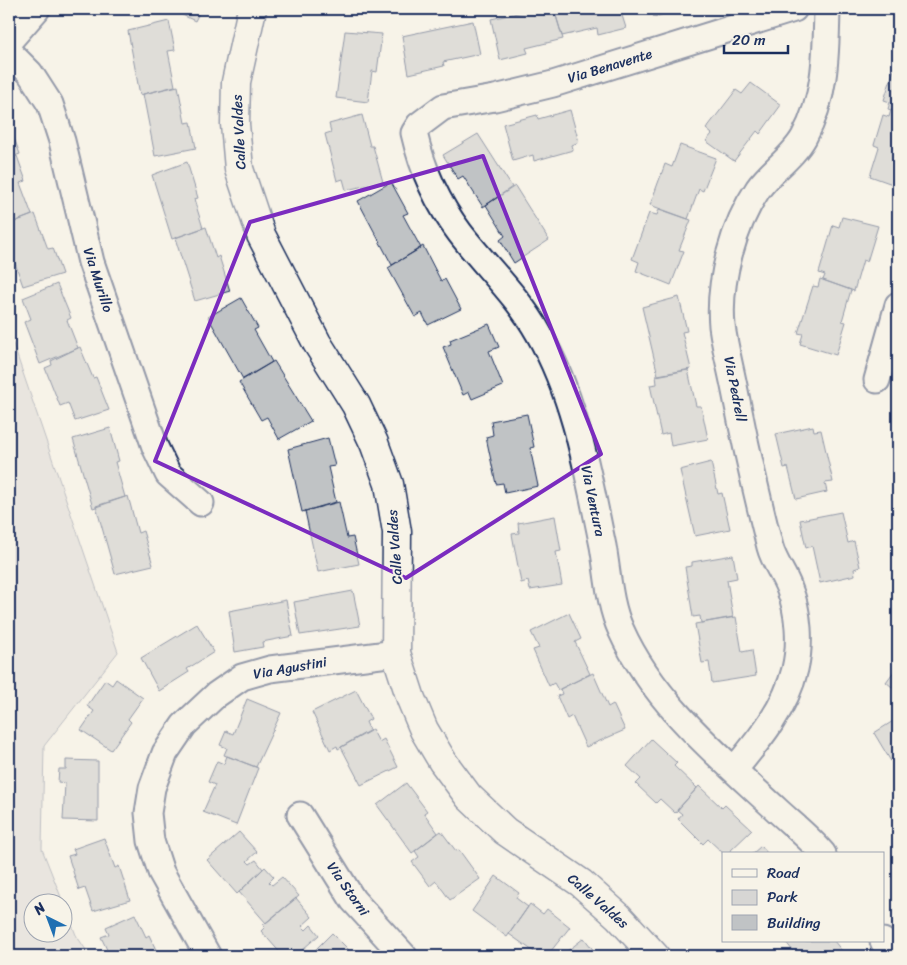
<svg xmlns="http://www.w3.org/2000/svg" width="907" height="965" font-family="Sriracha,sans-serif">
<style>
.green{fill:#d7d6d4;stroke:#798299;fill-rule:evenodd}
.building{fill:#c0c3c5;stroke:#1b2f5e}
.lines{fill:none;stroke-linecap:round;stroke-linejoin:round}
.minor-casing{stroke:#1b2f5e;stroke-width:29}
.tertiary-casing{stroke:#1b2f5e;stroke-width:31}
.minor{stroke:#f7f3e8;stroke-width:25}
.tertiary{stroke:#f7f3e8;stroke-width:28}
.marked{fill:none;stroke:#7b2cbf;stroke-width:4;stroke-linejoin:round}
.labels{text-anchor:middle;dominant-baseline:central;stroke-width:4;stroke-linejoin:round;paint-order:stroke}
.street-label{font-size:14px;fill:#1b2f5e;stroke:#f7f3e8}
</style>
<rect width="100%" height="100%" fill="#f7f3e8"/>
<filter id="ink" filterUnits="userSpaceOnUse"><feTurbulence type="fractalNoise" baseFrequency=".02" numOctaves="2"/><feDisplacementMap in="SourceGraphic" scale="10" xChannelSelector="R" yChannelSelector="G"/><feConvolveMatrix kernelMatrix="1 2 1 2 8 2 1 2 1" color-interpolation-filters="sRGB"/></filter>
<g filter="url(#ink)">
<path class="green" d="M9,332L118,652L44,746L42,849L76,935L90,956H9ZM32,902H62V932H32Z"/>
<path class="building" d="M170,9H201L195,21Z
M535,9H554L563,39L526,48L528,53L500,60L491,19Z
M554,9H620L626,28L598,35L597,28L562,36Z
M652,9H682L654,17Z
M169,21L175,50L168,51L175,86L140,95L128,31Z
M473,21L480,54L443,62L444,66L409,74L402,36Z
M345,31L382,34L377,72L372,71L368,102L336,98Z
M898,58V112L888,109L890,102L884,100Z
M751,83L781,105L760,134L757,131L734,161L706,141L712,134L706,129L736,90L742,94Z
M178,86L185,123L191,122L196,148L155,156L143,94Z
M570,110L579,142L572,145L573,150L534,161L533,155L513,161L503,124L537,115L538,119Z
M891,110L898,112V186L870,176L879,147L874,145L883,115L889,117Z
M362,115L370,146H373L383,182L346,190L343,179L337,181L325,134L331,132L329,124Z
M11,130L20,154L9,158V131Z
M478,134L512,187L483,207L463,176L458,179L443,155Z
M680,145L716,158L703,191L699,189L688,219L650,205L665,164L672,167Z
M17,156L26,181L20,183L32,215L9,224V158Z
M187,162L198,198L194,199L203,228L172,239L152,175Z
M391,182L408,213L403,215L421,248L392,265L358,201Z
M515,186L549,240L514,263L500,240L505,236L486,205Z
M659,209L691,220L679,250L684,251L671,285L636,271L639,262L632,259L649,213L657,215Z
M35,214L48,249L53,248L62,274L23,286L9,246V224Z
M842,217L878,226L867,262L863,260L854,291L823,280L825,275L819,273L833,225L839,227Z
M206,227L216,258L219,256L230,291L195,301L175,238Z
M423,246L441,281L445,279L461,309L428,325L422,313L415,317L388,268Z
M820,279L851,290L842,321L846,322L836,355L800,344L803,334L798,333L813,286L818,287Z
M57,284L71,318L67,320L78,348L40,364L24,322L31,319L23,298Z
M679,297L687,331L682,332L691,369L658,375L642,307Z
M241,298L258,328L254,330L272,362L243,379L208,317Z
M489,324L499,347L489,351L503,386L472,399L469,392L463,395L443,347L451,344L450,340Z
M80,347L93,378L96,377L109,410L75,421L68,403L60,406L45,368L52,365L51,361Z
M274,361L311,421L279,439L267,417L261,420L239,382Z
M688,370L696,406H701L708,439L671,446L669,433L661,435L650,385L657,384L656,376Z
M527,414L534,447L530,448L538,486L505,493L503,483L496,484L486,437L493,435L491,421Z
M813,426L814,431L821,430L833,482L825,483L827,492L796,499L788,467L784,468L776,434Z
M110,428L119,461L115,462L125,497L93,508L73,439Z
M328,438L335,466L328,467L336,502L302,512L288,449Z
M711,462L718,494L722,493L730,529L695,536L680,470Z
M128,496L138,533L143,531L153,565L115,574L96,506Z
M339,502L347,538L353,537L359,564L318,572L305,511Z
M841,512L848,543L854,541L860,567L854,569L855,575L820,583L812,546L806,548L800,520Z
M555,516L561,551L556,552L562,585L530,590L528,581L521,583L512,534L519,533L518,523Z
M733,555L737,578L727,580L733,617L701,623L700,616L693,617L685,567L692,566V562Z
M353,591L360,626L300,635L294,602Z
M286,600L293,636L262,642L263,647L235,652L229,611Z
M569,613L581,639L575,642L590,674L558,690L554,683L549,686L533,650L539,648L531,632Z
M736,617L742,652L752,650L756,676L712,683L709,662L702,663L695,624Z
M197,624L214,652L187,669L189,672L159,691L141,658Z
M898,666V692L886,682Z
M593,673L608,707L613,704L625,730L586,747L572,716L567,719L557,696L562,694L560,689Z
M116,679L143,698L128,719L131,722L111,750L81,730L94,711L87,706L105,680L112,685Z
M356,690L371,719L366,722L370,731L338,749L337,746L330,750L312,712Z
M247,699L281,713L256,767L224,755L227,748L220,745L226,731L233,734Z
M898,718V773L874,733Z
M372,729L379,742L384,739L398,767L361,785L341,747Z
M651,739L677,763L674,766L697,788L675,813L660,799L656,803L636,784L641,779L627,766Z
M227,756L258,768L236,825L203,812L215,785L208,782L217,761L224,764Z
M66,760L98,761V821L63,820L65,783L58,782L59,769H66Z
M406,783L427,811L424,813L438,833L412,853L377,805Z
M699,786L722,808L725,805L752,830L727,854H724L708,839L703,844L678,819L682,814L677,810Z
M441,831L456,851L459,850L480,879L450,900L436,881L430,886L412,862L419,857L415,851Z
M239,832L257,852L247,861L250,864L256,860L263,869L237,894L207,860Z
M104,838L115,868L119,866L130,900L93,911L85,888L79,890L68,856L75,854L73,849Z
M761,846L768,854H752Z
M265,867L274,877L269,882L272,885L282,877L299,896L266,923L239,892Z
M496,876L519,893L516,898L528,907L507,937L472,911Z
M296,898L312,917L302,926L306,930L311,925L319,935L295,956H283L261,931L265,927L263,925Z
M530,904L543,914L547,909L570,927L547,956H540L509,934Z
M135,914L146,937L149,935L159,956H110L101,937L109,934L106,927Z
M332,933L355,956H309Z
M584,938L598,956H561Z
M785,941H834L846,956H797Z"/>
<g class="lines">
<defs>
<path id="minor" d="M794,9L553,84L495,98L443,107L419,125L414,133C422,168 438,204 460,233C486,267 518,296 539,334C576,399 588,475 603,546C608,574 609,604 621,630C653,702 720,757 777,810C792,824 810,838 823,854
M9,41L37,9
M9,52L30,73L50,104L62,141L91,262L155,447L168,474L201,503
M877,380L898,305
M734,770C759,740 786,708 795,669C801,644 799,612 789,588C784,574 774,562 770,547C757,496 745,443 735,391C731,370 725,348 722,326C718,282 733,226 758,189C771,171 793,157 804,137C826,97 826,53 827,9
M300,815L353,900L404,956
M883,941L887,948
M208,956L161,872L151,841L148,813L152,788L165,753L184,725L216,695L242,677L270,669L396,653"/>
<path id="tertiary" d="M252,9L236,82L235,124L239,169L261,235L317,343L356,405L374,443L389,484L397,532L396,653L411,699L424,730L443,762L469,797L505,831L581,883L618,916L655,956"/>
</defs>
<use href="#minor" class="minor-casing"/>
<use href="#tertiary" class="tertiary-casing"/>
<use href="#minor" class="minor"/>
<use href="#tertiary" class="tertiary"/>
</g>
</g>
<path d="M0 0H907V965H0ZM483,156L601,454L406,578L155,461L250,222Z" fill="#f7f3e8" fill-opacity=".55" fill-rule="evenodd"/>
<path class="marked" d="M483,156L601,454L406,578L155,461L250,222Z"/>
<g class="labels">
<g class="street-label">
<text transform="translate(610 66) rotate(-17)">Via Benavente</text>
<text transform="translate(239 132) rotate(-93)">Calle Valdes</text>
<text transform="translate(98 280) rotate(72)">Via Murillo</text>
<text transform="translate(735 389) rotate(79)">Via Pedrell</text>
<text transform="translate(593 501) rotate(78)">Via Ventura</text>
<text transform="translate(395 547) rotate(-94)">Calle Valdes</text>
<text transform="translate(290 668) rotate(-10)">Via Agustini</text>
<text transform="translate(348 889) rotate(55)">Via Storni</text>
<text transform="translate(598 901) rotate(41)">Calle Valdes</text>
</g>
</g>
<rect width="907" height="965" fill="none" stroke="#f7f3e8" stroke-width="30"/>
<rect x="15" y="15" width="877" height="935" fill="none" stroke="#1b2f5e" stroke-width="2" filter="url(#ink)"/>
<rect x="722" y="852" width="162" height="90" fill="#f7f3e8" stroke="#9fa5b1"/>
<rect x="732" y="869" width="25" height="8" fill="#f7f3e8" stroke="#9fa5b1"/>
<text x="767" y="878" font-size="15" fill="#1b2f5e">Road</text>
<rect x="732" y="890" width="25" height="15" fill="#d7d6d4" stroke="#9fa5b1"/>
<text x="767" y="902" font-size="15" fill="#1b2f5e">Park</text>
<rect x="732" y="915" width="25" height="15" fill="#c0c3c5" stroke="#9fa5b1"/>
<text x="767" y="928" font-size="15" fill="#1b2f5e">Building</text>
<g transform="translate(48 918) rotate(318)"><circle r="24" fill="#f7f3e8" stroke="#9fa5b1"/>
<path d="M0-4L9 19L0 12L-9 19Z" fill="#1f6fb2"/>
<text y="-8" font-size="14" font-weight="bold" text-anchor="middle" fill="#1b2f5e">N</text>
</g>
<path d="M724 45v8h64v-8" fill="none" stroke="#1b2f5e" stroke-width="2.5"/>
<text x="732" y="45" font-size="15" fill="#1b2f5e" stroke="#f7f3e8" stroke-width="4" paint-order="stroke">20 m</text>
</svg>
